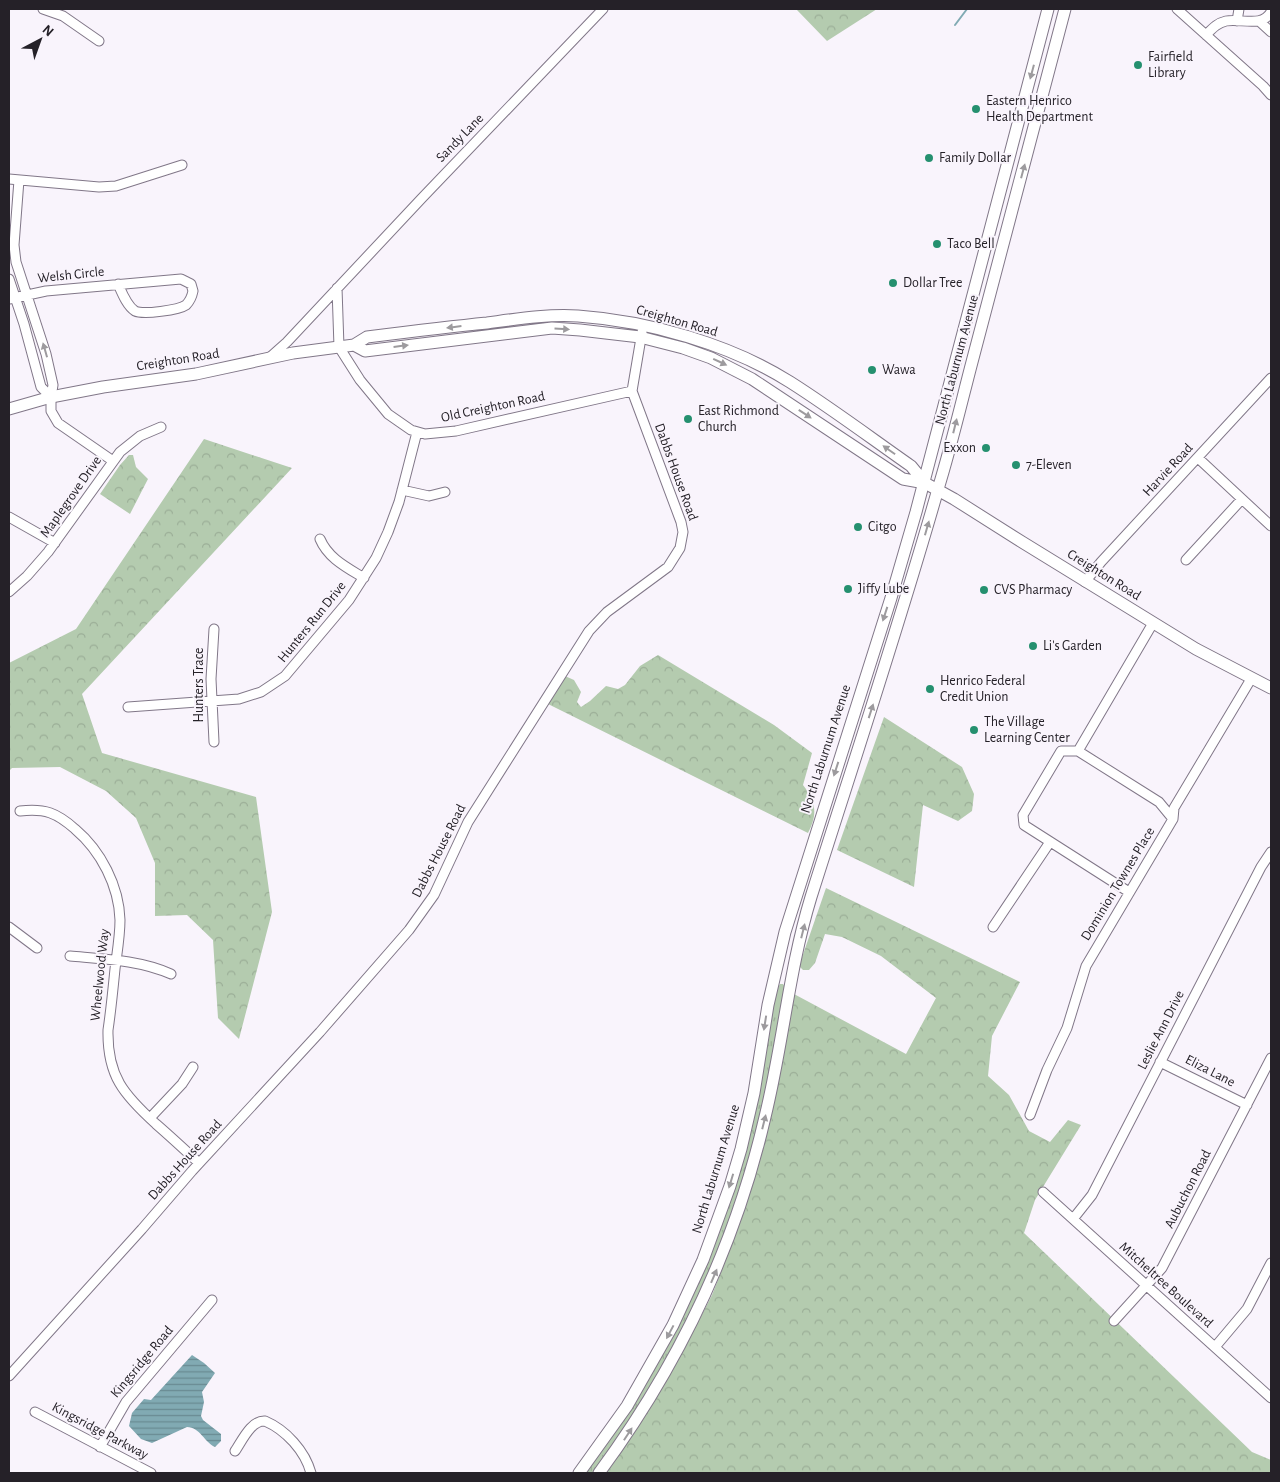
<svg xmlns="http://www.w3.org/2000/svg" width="1280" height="1482" font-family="'Alegreya Sans',sans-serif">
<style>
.grass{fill:url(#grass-tufts)}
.forest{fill:url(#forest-crowns)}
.water{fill:url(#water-rules)}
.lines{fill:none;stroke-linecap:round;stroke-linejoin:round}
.stream{stroke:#81aab3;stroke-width:2}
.minor-casing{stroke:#817788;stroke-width:11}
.major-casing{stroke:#817788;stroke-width:13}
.minor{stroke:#fff;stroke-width:9}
.major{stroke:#fff;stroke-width:11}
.oneway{fill:#9d9b9e}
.poi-dot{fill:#25906f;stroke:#f9f4fc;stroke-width:2}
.labels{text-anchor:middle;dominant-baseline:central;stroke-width:4;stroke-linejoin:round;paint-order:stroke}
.poi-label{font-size:14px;fill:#252128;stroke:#f9f4fc;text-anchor:start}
.street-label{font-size:14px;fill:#252128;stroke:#f9f4fc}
</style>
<defs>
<pattern id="grass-tufts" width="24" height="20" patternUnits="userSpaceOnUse" patternTransform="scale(1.25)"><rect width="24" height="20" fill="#b4cbaf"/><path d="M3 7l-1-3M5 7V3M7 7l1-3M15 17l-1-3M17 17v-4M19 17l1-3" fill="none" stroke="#9bae97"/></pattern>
<pattern id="forest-crowns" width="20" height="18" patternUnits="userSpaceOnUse" patternTransform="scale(1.25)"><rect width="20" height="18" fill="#b4cbaf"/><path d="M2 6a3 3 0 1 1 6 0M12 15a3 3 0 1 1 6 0" fill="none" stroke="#9bae97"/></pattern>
<pattern id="water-rules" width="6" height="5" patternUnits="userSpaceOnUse" patternTransform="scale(1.25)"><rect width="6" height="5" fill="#81aab3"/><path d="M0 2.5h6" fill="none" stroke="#698a92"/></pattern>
</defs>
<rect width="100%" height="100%" fill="#f9f4fc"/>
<path class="grass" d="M780,984H783L785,987L760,1123L744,1182L707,1283L660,1374L594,1473H583L615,1429L716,1235L777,989Z"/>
<path class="forest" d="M796,9H877L827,41Z
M204,439L292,468L82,694L102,753L256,797L272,912L239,1039L218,1018L213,940L187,915L155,916V863L136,818L106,791L60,767L12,768L9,771V663L76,629Z
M129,455H133L136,467L148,479L130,514L100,494L120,465Z
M658,655L774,725L812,753L803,785C816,802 818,814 808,833L548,704L565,676L574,680L581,692L577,702L581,707L590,701L606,686L618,689L625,685L640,666Z
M884,717L962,767L974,794L972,811L958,821L923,805L914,887L837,850Z
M826,888L1020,982L992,1036L988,1076L1009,1095L1029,1131L1050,1142L1068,1120L1081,1125L1035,1200L1024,1233L1252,1452L1271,1460V1473H605L647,1413L684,1349L712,1295L734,1239L753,1183L794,994L906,1054L936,998L881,956L842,937L825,934L815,963L809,970H803L799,966Z"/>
<path class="water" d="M192,1355L204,1363L215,1373L202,1392L204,1402L201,1416L203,1420L221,1434V1441L215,1447C204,1442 200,1427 187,1427L152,1443L141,1439L129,1426L132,1413L144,1399L151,1400Z"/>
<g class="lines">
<path class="stream" d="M955,25L967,9"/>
<defs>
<path id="minor" d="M43,9L63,16L99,41
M1177,9L1263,86L1271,95
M1237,21L1239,9
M1259,21L1271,32
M1206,35C1212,29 1217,23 1226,21C1241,18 1262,28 1271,12
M9,179L99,187L116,186L182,165
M19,180L14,245L16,262L46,354L53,385L51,397V411L58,423L113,461
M9,279L24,324L41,387L51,397
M337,288L339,347L360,380L388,414L411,430L425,434L456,431L632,391
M9,299L46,291L181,279L191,284L193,291C192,296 190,301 186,305C179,310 143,315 135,311C127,306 122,293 118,284
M269,358L287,342L422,198L603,9
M1198,458L1271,526
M402,490L429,496L445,492
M9,517L55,543
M320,539C328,558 346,567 364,578
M1186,560L1242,499
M1085,582L1101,562L1271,378
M9,592L27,576L48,552L120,452L140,436L161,427
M214,629L211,679L214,742
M128,707L239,699L261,692L285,676L349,600L376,558L388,532L399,502L417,432
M1078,751L1159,802L1173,819
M20,811C45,808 57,813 75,829C101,851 119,886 120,920C120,936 117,953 115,969C113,989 111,1010 108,1030C107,1076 124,1095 156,1124C171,1137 185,1150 199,1163
M1129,892L1024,825L1023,815L1061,751H1078L1153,623
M9,927L37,948
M993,927L1050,842
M70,956C104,959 140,960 171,974
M1160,1062L1247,1105
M1030,1115L1047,1070L1067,1028L1086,966L1173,819L1174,808L1251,679
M150,1118L182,1084L193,1067
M1043,1192L1271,1398
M1073,1219L1092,1195L1261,867L1271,852
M1114,1321L1162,1268L1271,1058
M1215,1347L1247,1309L1271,1263
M9,1376L142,1229L192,1171L320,1032L409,930L434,895L468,822L589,631L607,612L668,567L680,548L683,532L681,522L632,391L642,332
M35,1412L151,1473
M100,1447L126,1402L212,1300
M235,1451C242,1441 251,1420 265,1421C286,1430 305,1451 311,1473"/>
<path id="major" d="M354,345L365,351L552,328L580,330L640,337L683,348L711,358L752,379L903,479L925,483L954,499L1022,542L1196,649L1271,688
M9,409L51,397L103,387L196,374L293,353L354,345L367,337C407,332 447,327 487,323C517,319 548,314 578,316C648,321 730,344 790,382C831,408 871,438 911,466L925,483
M579,1473L627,1406L673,1325L703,1260L730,1186L741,1149L754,1093L768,1005L785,932L891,598L916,512L1048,9
M599,1473C678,1366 735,1247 765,1117C783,1044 789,969 811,897C854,761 899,626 938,489C951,447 961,404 972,362C1003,244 1034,126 1065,9"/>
</defs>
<use href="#minor" class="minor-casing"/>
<use href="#major" class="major-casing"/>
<use href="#minor" class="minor"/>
<use href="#major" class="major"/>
</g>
<defs><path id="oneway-solid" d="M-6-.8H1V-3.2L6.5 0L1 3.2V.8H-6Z" transform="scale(1.25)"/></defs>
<g class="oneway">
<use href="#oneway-solid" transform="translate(1032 72) rotate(105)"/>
<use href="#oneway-solid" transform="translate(1023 171) rotate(-75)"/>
<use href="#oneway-solid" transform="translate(454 327) rotate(173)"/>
<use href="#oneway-solid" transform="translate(562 329) rotate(3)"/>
<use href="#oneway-solid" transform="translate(401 346) rotate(-7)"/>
<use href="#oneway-solid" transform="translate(45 350) rotate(-106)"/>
<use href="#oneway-solid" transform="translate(720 362) rotate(25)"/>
<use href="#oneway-solid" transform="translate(805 414) rotate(33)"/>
<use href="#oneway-solid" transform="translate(955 426) rotate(-76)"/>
<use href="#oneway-solid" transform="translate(889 450) rotate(-145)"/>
<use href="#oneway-solid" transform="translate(927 528) rotate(-74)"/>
<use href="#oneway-solid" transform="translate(885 614) rotate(108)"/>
<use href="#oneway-solid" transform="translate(871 711) rotate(-72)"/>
<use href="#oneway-solid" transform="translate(836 769) rotate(108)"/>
<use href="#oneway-solid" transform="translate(803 931) rotate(-76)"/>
<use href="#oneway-solid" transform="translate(765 1023) rotate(99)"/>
<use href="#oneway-solid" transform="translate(764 1122) rotate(-76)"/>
<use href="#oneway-solid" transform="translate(731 1181) rotate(107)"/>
<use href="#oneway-solid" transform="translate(714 1276) rotate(-67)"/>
<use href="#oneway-solid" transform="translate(670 1332) rotate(118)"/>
<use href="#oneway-solid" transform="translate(628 1434) rotate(-57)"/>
</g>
<g class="poi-dot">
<circle cx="1138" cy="65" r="5"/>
<circle cx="976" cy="109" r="5"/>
<circle cx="929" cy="158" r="5"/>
<circle cx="937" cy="244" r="5"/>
<circle cx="893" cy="283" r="5"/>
<circle cx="872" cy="370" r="5"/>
<circle cx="688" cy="419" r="5"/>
<circle cx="986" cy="448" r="5"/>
<circle cx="1016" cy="465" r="5"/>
<circle cx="858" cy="527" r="5"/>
<circle cx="848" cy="589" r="5"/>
<circle cx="984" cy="590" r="5"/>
<circle cx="1033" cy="646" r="5"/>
<circle cx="930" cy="689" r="5"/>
<circle cx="974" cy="730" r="5"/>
</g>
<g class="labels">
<g class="poi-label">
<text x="1148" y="57">Fairfield<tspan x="1148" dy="16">Library</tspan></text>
<text x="986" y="101">Eastern Henrico<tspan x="986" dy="16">Health Department</tspan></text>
<text x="939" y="158">Family Dollar</text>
<text x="947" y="244">Taco Bell</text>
<text x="903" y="283">Dollar Tree</text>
<text x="882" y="370">Wawa</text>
<text x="698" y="411">East Richmond<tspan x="698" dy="16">Church</tspan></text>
<text x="976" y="448" text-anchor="end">Exxon</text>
<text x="1026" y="465">7-Eleven</text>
<text x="868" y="527">Citgo</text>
<text x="858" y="589">Jiffy Lube</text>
<text x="994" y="590">CVS Pharmacy</text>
<text x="1043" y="646">Li's Garden</text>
<text x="940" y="681">Henrico Federal<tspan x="940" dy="16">Credit Union</tspan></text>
<text x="984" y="722">The Village<tspan x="984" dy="16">Learning Center</tspan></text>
</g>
<g class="street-label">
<text transform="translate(460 138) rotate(-46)">Sandy Lane</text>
<text transform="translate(71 275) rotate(-6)">Welsh Circle</text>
<text transform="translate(677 321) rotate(16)">Creighton Road</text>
<text transform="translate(178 360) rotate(-9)">Creighton Road</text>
<text transform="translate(957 360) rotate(-75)">North Laburnum Avenue</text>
<text transform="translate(493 407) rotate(-12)">Old Creighton Road</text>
<text transform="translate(1168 470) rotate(-47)">Harvie Road</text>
<text transform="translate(676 472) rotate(70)">Dabbs House Road</text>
<text transform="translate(71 497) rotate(-55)">Maplegrove Drive</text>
<text transform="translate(1104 575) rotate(32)">Creighton Road</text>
<text transform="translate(312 622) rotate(-51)">Hunters Run Drive</text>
<text transform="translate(199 685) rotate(-90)">Hunters Trace</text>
<text transform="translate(826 749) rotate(-72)">North Laburnum Avenue</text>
<text transform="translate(439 851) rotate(-63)">Dabbs House Road</text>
<text transform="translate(1118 884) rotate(-59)">Dominion Townes Place</text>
<text transform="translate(100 975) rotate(-84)">Wheelwood Way</text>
<text transform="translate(1161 1030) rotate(-63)">Leslie Ann Drive</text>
<text transform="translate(1210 1071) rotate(27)">Eliza Lane</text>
<text transform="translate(185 1160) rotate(-48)">Dabbs House Road</text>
<text transform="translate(716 1169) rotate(-73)">North Laburnum Avenue</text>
<text transform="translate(1188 1189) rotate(-63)">Aubuchon Road</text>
<text transform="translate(1166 1285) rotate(42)">Mitcheltree Boulevard</text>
<text transform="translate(142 1362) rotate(-50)">Kingsridge Road</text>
<text transform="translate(100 1431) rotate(28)">Kingsridge Parkway</text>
</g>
</g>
<rect width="1280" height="1482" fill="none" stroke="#252128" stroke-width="20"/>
<g transform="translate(40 40) rotate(41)" stroke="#f9f4fc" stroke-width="4" paint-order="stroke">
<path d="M0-4L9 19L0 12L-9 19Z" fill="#252128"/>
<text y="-8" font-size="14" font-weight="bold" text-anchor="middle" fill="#252128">N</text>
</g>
</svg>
